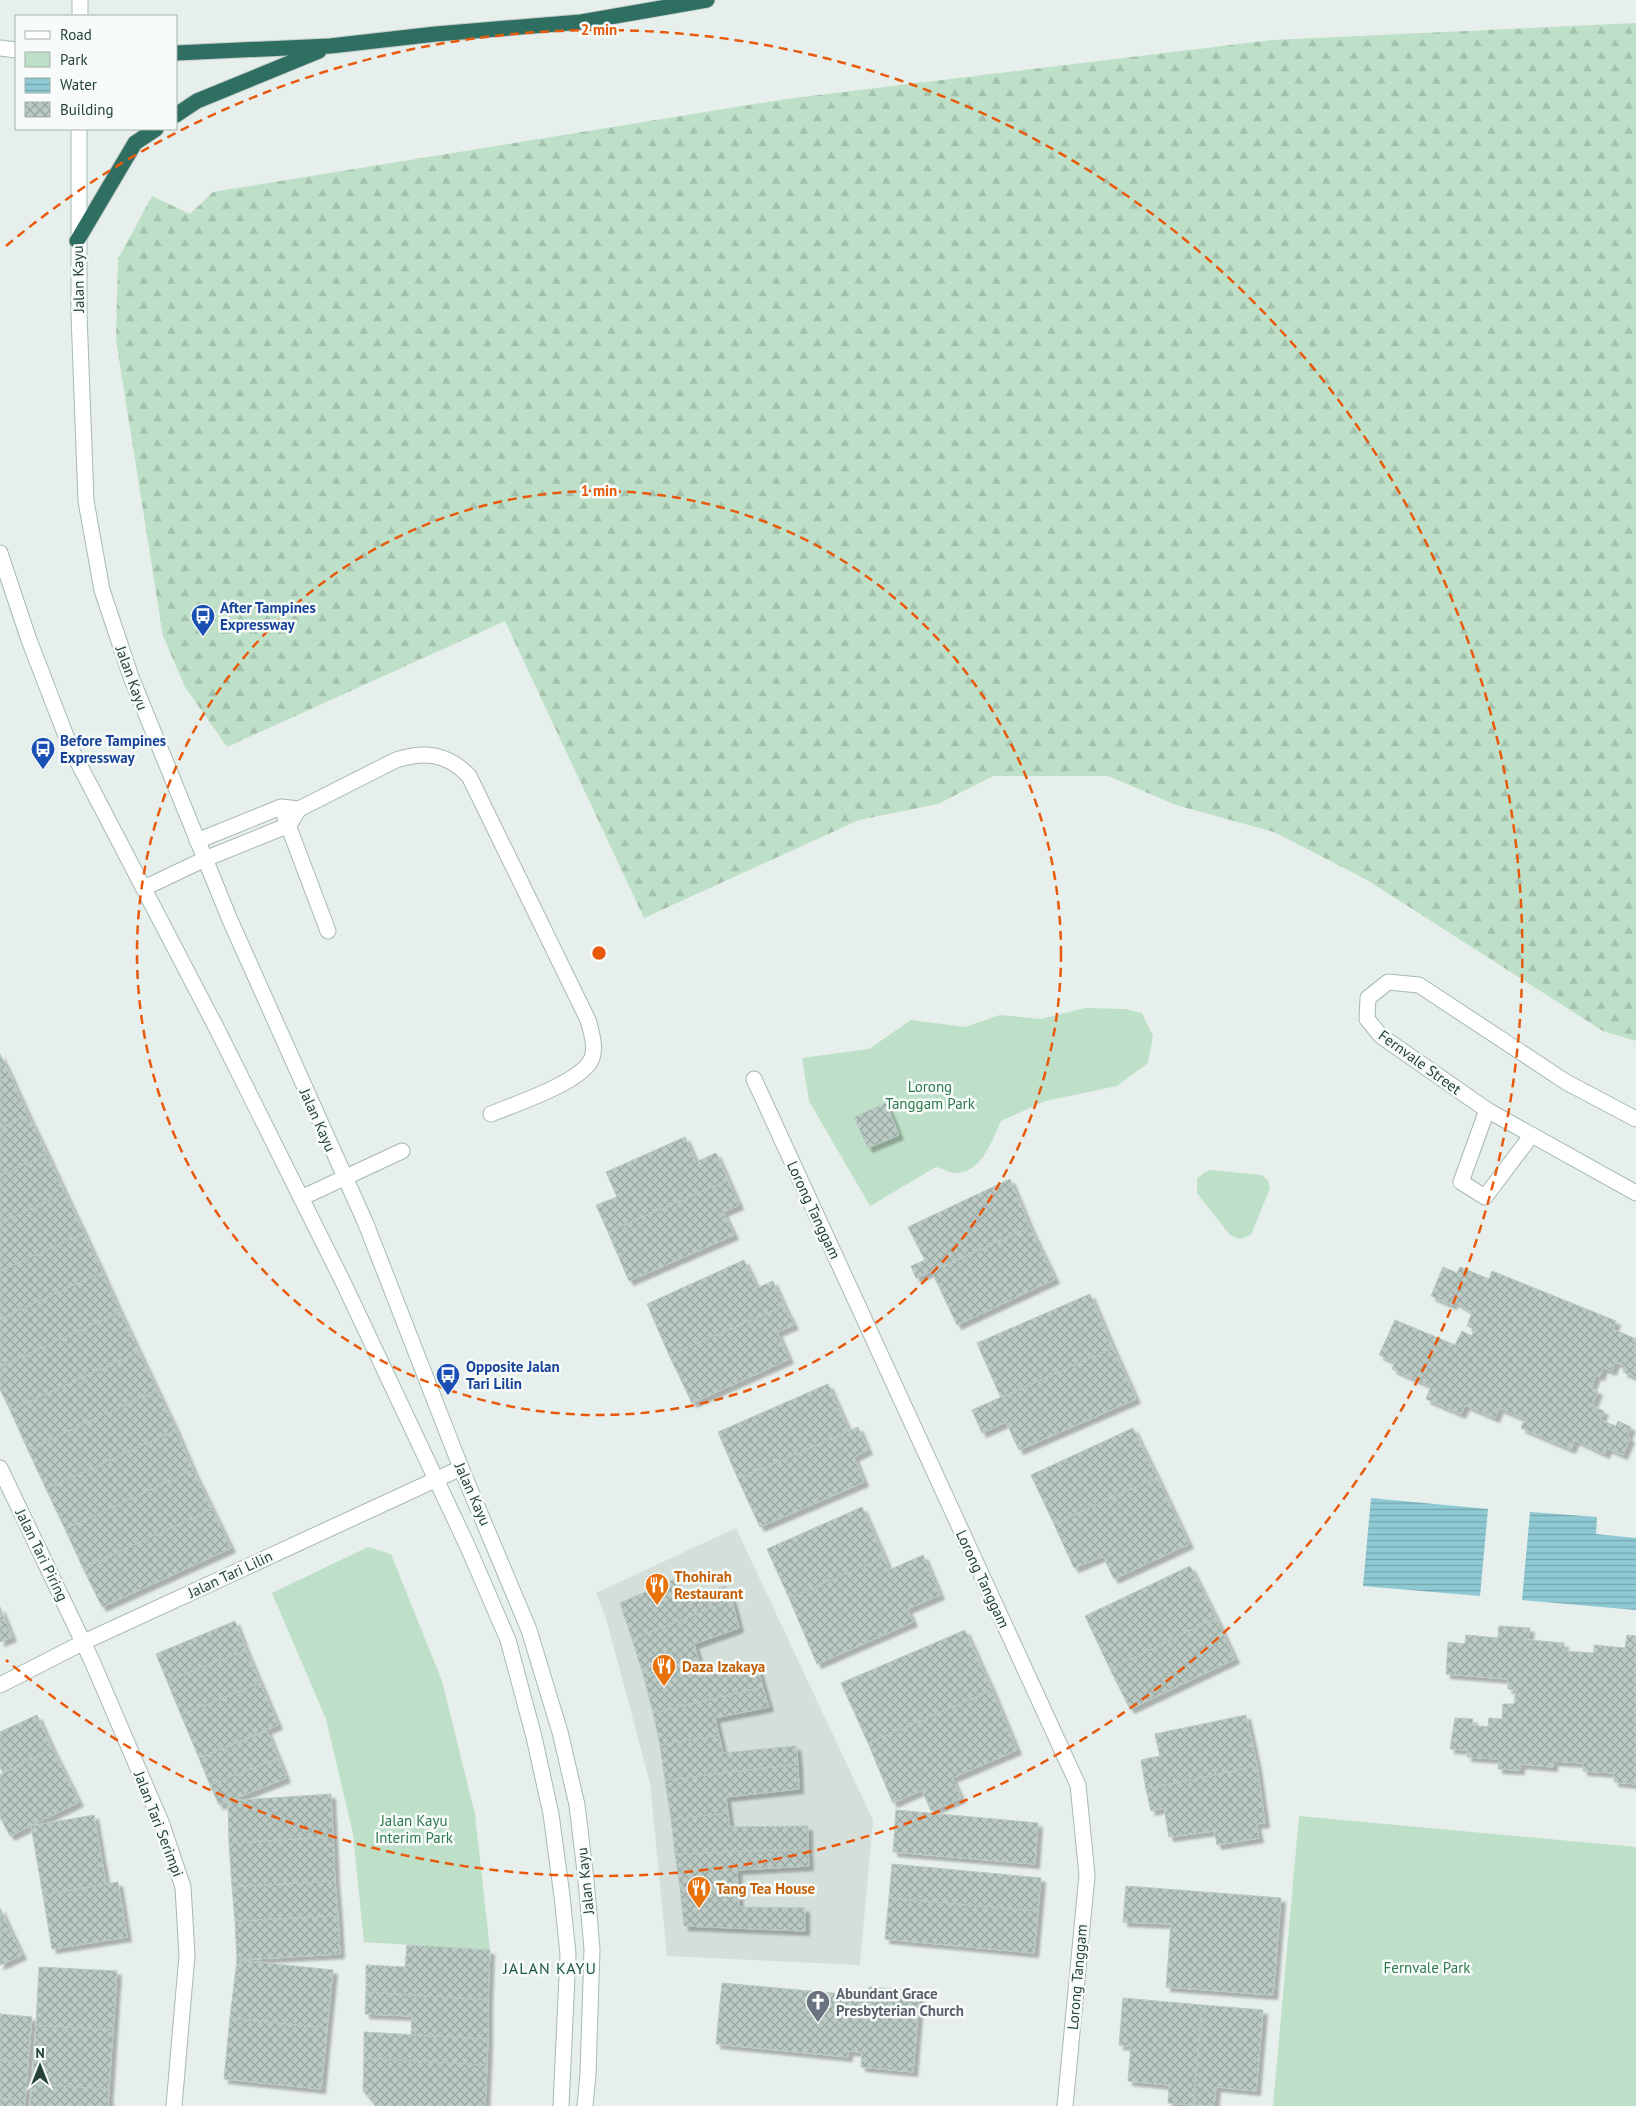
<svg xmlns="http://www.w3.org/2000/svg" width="1636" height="2106" font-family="'PT Sans',sans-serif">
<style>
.built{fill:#d4dfda}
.green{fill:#bfe0c8}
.forest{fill:url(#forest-firs)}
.water{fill:url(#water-rules)}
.building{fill:url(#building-cross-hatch);stroke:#b8c9c2;filter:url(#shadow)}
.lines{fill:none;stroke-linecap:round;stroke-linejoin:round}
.lane-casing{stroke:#a8b8b2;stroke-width:17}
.street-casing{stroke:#a8b8b2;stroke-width:17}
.secondary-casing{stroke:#a4bbb3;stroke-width:17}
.highway-casing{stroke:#c2cac8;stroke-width:17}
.lane{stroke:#fff;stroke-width:15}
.street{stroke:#fff;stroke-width:15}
.secondary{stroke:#fff;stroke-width:15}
.highway{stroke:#2f6f62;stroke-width:15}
.ring{fill:none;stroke:#e8590c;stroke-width:2.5;stroke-dasharray:9 6}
.labels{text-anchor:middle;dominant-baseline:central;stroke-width:5;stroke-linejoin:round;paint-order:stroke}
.street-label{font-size:15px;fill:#24423a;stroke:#f7fbf9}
.transit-label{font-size:15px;font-weight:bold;fill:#164399;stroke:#f7fbf9;text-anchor:start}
.park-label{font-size:15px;fill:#2d7a4b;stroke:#f7fbf9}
.food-label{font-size:15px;font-weight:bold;fill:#c56008;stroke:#f7fbf9;text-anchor:start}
.worship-label{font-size:15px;font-weight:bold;fill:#5b616d;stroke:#f7fbf9;text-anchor:start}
.neighbourhood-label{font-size:16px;letter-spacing:1px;fill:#1f5548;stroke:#f7fbf9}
.centre{fill:#e8590c;stroke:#f7fbf9;stroke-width:2.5}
.ring-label{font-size:15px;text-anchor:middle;font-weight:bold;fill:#e8590c;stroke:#f7fbf9;stroke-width:5;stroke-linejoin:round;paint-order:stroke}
</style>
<defs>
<pattern id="forest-firs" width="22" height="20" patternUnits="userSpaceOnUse" patternTransform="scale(1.25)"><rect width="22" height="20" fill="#bfe0c8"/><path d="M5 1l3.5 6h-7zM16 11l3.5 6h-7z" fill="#a4c1ad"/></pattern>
<pattern id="water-rules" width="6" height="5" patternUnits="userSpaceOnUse" patternTransform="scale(1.25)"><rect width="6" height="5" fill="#8ec9d4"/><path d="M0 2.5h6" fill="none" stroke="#74a5ad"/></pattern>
<pattern id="building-cross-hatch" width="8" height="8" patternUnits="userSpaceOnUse" patternTransform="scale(1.25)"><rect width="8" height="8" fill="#bbcac4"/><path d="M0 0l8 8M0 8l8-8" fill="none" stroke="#98a6a0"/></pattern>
<filter id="shadow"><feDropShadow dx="4.5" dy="4.5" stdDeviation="1" flood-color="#0004"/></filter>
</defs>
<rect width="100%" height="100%" fill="#e6efeb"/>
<path class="built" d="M736,1528L873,1820L860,1965L667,1956L650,1783L606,1618L596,1593Z"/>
<path class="green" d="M1085,1008L1125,1009L1142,1013L1153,1036L1148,1063L1117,1086L1045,1101L1001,1121C992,1140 982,1173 956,1173C950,1173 942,1168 936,1167L870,1206L809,1101L802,1058L869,1049L911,1020L965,1027L1000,1015L1041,1019Z
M1212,1170L1261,1175L1268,1180L1270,1188L1251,1235L1240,1239L1230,1235L1197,1193V1179L1205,1172Z
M368,1547L391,1554L442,1681L475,1814L490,1950L364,1942L353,1834L326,1719L272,1593Z
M1299,1816L1636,1847V2106H1273Z"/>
<path class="forest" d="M1636,23V1041L1603,1031L1367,880L1274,832L1176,805L1108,776H993L938,804L859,820L644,918L505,621L227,747L185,687L163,636L116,340L118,259L152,196L190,214L213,192L786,99L1272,40Z"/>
<path class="water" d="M1371,1498L1488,1509L1480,1596L1363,1586Z
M1530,1512L1597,1517L1596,1534L1636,1538V1610L1522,1600Z"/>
<path class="building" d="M0,1054L10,1075L0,1080Z
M10,1075L28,1115L0,1128V1080Z
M886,1103L899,1135L868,1148L854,1117Z
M28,1115L47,1154L0,1176V1128Z
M685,1137L696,1162L716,1153L728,1180L608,1232L596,1205L617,1197L606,1172Z
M47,1154L65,1193L0,1223V1176Z
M1010,1179L1030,1227L916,1278L911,1266L925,1260L908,1227Z
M728,1180L739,1205L723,1212L734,1235L629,1281L608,1232Z
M65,1193L84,1233L0,1271V1223Z
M1030,1227L1055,1279L957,1325L932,1272Z
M84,1233L102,1272L0,1319V1271Z
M744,1260L757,1288L773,1281L784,1306L669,1355L647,1304Z
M1443,1267L1457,1273L1460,1267L1489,1279L1492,1271L1616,1321L1613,1329L1636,1339L1634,1345L1636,1346V1377L1623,1372L1625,1366L1615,1362L1612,1371L1603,1368L1600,1376L1596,1375L1591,1388L1598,1391L1592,1406L1604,1411L1600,1420L1616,1426L1618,1421L1631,1427L1627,1436L1630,1438L1623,1455L1607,1448L1605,1454L1575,1440L1571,1449L1521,1428L1525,1419L1499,1408L1495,1418L1465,1405L1461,1414L1426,1399L1431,1386L1392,1369L1395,1362L1379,1355L1395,1320L1455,1345L1462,1331L1472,1336L1474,1329L1467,1326L1472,1312L1453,1301L1452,1305L1431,1296Z
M102,1272L120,1312L0,1367V1319Z
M1090,1294L1113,1348L1001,1398L977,1343Z
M784,1306L794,1325L777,1332L789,1359L692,1403L669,1355Z
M120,1312L139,1352L10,1410L0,1389V1367Z
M1113,1348L1136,1399L1019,1450L1006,1422L982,1433L972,1410Z
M139,1352L157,1390L28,1450L10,1410Z
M828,1384L849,1431L738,1479L718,1432Z
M157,1390L176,1430L46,1489L28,1450Z
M858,1427L868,1450L854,1457L864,1482L760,1527L738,1479Z
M1133,1428L1157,1477L1054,1524L1031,1475Z
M176,1430L193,1470L65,1529L46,1489Z
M193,1470L212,1509L83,1568L65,1529Z
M1157,1477L1189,1544L1114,1579L1103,1556L1074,1568L1054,1524Z
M862,1507L884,1557L789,1598L767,1549Z
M212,1509L231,1548L102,1607L83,1568Z
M923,1555L940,1595L907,1609L913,1622L817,1664L789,1598L884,1557L889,1570Z
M1190,1566L1216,1618L1110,1669L1085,1616Z
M675,1579L680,1600L726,1586L732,1600L632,1639L620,1603Z
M732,1600L739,1628L694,1644L698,1658L643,1674L632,1639Z
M0,1607L12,1637L0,1642Z
M1216,1618L1235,1659L1130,1709L1110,1669Z
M235,1621L246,1650L167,1681L156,1654Z
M1499,1626L1530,1628L1528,1640L1564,1643V1651L1594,1653V1645L1625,1648L1627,1635L1636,1636V1784L1614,1782V1773L1583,1771V1763L1553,1761V1767L1520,1764V1770L1498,1769L1499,1759L1467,1757L1468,1750L1450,1749L1455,1718L1473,1719L1472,1725L1488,1727L1489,1718L1502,1719L1503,1704H1514L1516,1690L1508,1689V1679L1446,1674L1448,1642L1465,1644L1466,1635L1498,1638Z
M965,1630L992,1690L868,1743L841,1683Z
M246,1650L260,1683L181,1715L167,1681Z
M698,1658L703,1676L757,1665L763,1687L653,1713L643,1674Z
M260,1683L278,1725L199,1758L181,1715Z
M763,1687L769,1707L715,1718L719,1735L660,1745L653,1713Z
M992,1690L1017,1750L952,1778L961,1798L931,1811L922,1790L893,1803L868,1743Z
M37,1715L52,1748L3,1773L0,1767V1732Z
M1246,1715L1257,1766L1146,1789L1141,1760L1160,1756L1155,1734Z
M267,1731L278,1758L210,1785L199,1758Z
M719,1735L723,1753L796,1746L798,1764L665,1780L660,1745Z
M52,1748L79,1802L10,1836L0,1817V1775Z
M278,1758L286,1778L219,1805L210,1785Z
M798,1764L799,1789L726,1797L728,1813L671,1819L665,1780Z
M1257,1766L1265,1823L1256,1824L1259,1838L1217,1845L1214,1831L1169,1837L1164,1808L1151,1811L1146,1789Z
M331,1794L333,1837L229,1843L228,1801Z
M896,1810L1038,1823L1035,1864L893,1852Z
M728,1813L730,1827L808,1826V1849L675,1854L671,1819Z
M94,1815L106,1884L43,1895L31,1826Z
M333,1837L335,1881L232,1887L229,1843Z
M808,1849L809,1866L737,1870L738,1887L680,1888L675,1854Z
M892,1864L1041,1878L1038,1911L889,1898Z
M335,1881L338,1916L235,1921L232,1887Z
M118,1882L127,1937L52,1949L43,1895Z
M1126,1886L1281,1898L1273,1995L1166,1987L1171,1924L1123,1922Z
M738,1887L739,1907L805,1908V1931L684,1926L680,1888Z
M889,1898L1038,1911L1034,1953L885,1939Z
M0,1908L9,1928L0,1932Z
M338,1916L340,1954L237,1960L235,1921Z
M9,1928L22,1955L0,1965V1932Z
M407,1945L490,1950L488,2000L366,1992V1965L405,1967Z
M237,1960L333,1970L327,2028L230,2018Z
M39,1967L117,1971L113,2030L36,2025Z
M722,1983L853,1995V2000L868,2001L869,1987L920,1991L913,2072L861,2067L862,2052L848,2051V2057L716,2044Z
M366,1992L488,2000V2039L411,2035L412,2016L365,2014Z
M1123,1998L1202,2005L1193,2105L1168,2103L1169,2085L1128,2081L1131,2046L1119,2045Z
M1202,2005L1263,2010L1256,2091L1216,2087L1214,2106L1193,2105Z
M0,2014L32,2017L28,2063L0,2060Z
M230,2018L327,2028L321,2089L224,2079Z
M36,2025L113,2030L109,2089L32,2084Z
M364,2032L488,2039L487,2065L364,2058Z
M364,2058L487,2065L485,2106H376L363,2091Z
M0,2060L28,2063L25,2100L0,2098Z
M32,2084L109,2089L108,2106H30Z
M0,2098L25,2100L24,2106H0Z"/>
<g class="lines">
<defs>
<path id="lane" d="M285,817L328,931
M197,841L281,807L299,809L396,760C425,751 447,753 469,776L588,1020C591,1031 596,1046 592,1058C583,1082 515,1104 491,1114
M144,888L205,859L289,825L299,809
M1487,1110L1461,1182L1485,1197L1531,1136
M301,1198L402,1151"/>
<path id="street" d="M754,1079L1078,1785L1087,1875L1065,2106
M0,1468L92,1661L161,1822L183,1887L187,1955L174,2106
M0,1685L84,1642L461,1468"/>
<path id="secondary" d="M80,0V16
M0,48L16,50
M79,129V314L86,501L102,590L131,677L230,920L366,1224L461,1468L529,1630L560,1732L577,1805L586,1880L592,1949L588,2074L585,2106
M0,553L29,640L71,749L217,1029L343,1282L467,1545L508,1640L534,1737L551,1814L562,1896L568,1954L561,2106
M1636,1119L1566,1082L1419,985L1388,982L1368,998L1367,1019L1381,1036L1487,1110L1636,1193"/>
<path id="highway" d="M176,53L330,46L436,34L581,22L707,0
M176,115L197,101L319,51
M77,241L135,143L156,129"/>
</defs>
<use href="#lane" class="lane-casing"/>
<use href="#street" class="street-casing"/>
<use href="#secondary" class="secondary-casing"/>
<use href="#highway" class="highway-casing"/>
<use href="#lane" class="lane"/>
<use href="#street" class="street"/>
<use href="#secondary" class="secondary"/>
<use href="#highway" class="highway"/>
</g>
<g class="ring">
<circle cx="599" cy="953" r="462"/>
<path d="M6 246A923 923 0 1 1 6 1660"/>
</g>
<defs>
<symbol id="bus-pin" viewBox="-11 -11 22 30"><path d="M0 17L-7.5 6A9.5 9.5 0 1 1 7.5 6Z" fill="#1a4fb4" stroke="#f7fbf9"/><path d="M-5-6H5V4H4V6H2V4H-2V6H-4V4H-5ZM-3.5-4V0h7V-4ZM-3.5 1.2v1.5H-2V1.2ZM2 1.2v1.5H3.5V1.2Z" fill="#fff"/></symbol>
<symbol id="restaurant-pin" viewBox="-11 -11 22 30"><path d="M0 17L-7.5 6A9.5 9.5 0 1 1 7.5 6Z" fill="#e8710a" stroke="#f7fbf9"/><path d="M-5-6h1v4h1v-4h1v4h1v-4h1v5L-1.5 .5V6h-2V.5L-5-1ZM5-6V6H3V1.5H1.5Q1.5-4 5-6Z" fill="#fff"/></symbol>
<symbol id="church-pin" viewBox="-11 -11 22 30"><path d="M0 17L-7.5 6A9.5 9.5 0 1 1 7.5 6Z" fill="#6b7280" stroke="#f7fbf9"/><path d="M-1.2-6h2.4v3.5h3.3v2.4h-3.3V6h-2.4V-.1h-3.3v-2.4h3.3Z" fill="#fff"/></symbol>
</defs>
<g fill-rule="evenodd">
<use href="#bus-pin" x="189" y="602" width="28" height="38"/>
<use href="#bus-pin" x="29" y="735" width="28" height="38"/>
<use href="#bus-pin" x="434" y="1361" width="28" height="38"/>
<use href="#restaurant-pin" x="643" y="1571" width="28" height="38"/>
<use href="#restaurant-pin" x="650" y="1652" width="28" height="38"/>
<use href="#restaurant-pin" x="685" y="1874" width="28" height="38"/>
<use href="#church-pin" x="804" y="1988" width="28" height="38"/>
</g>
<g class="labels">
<g class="street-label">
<text transform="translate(78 279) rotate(-91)">Jalan Kayu</text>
<text transform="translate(132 678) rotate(70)">Jalan Kayu</text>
<text transform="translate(1420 1062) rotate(36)">Fernvale Street</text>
<text transform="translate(318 1120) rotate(66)">Jalan Kayu</text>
<text transform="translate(814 1210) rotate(65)">Lorong Tanggam</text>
<text transform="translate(473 1494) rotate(66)">Jalan Kayu</text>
<text transform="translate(42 1555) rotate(64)">Jalan Tari Piring</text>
<text transform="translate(230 1574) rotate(-25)">Jalan Tari Lilin</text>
<text transform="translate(983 1579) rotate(65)">Lorong Tanggam</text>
<text transform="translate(159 1824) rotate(69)">Jalan Tari Serimpi</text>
<text transform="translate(585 1881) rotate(-96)">Jalan Kayu</text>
<text transform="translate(1077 1977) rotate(-85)">Lorong Tanggam</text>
</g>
<g class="transit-label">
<text x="220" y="607">After Tampines<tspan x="220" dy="17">Expressway</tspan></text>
<text x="60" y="740">Before Tampines<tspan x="60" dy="17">Expressway</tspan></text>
<text x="466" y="1366">Opposite Jalan<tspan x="466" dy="17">Tari Lilin</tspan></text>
</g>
<g class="park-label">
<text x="930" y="1086">Lorong<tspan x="930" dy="17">Tanggam Park</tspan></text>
<text x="414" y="1820">Jalan Kayu<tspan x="414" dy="17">Interim Park</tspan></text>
<text x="1427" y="1967">Fernvale Park</text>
</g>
<g class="food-label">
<text x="674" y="1576">Thohirah<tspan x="674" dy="17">Restaurant</tspan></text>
<text x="682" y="1666">Daza Izakaya</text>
<text x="716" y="1888">Tang Tea House</text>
</g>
<g class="worship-label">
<text x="836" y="1993">Abundant Grace<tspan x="836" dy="17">Presbyterian Church</tspan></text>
</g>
<g class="neighbourhood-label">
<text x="550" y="1968">JALAN KAYU</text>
</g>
</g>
<circle cx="599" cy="953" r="8" class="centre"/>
<g class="ring-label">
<text x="599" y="35">2 min</text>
<text x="599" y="496">1 min</text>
</g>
<rect x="15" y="15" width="162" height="115" fill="#f7fbf9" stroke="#a3b1ad"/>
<rect x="25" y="31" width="25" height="8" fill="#ffffff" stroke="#a3b1ad"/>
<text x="60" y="40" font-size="15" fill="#24423a">Road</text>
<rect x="25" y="52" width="25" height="15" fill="#bfe0c8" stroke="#a3b1ad"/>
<text x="60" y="65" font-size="15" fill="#24423a">Park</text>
<rect x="25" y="78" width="25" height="15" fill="url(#water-rules)" stroke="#a3b1ad"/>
<text x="60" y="90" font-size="15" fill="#24423a">Water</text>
<rect x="25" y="102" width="25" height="15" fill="url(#building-cross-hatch)" stroke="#a3b1ad"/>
<text x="60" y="115" font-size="15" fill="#24423a">Building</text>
<g transform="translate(40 2066)" stroke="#f7fbf9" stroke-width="4" paint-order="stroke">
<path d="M0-4L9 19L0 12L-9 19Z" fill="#24423a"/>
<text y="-8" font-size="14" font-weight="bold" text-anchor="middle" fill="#24423a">N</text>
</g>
</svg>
